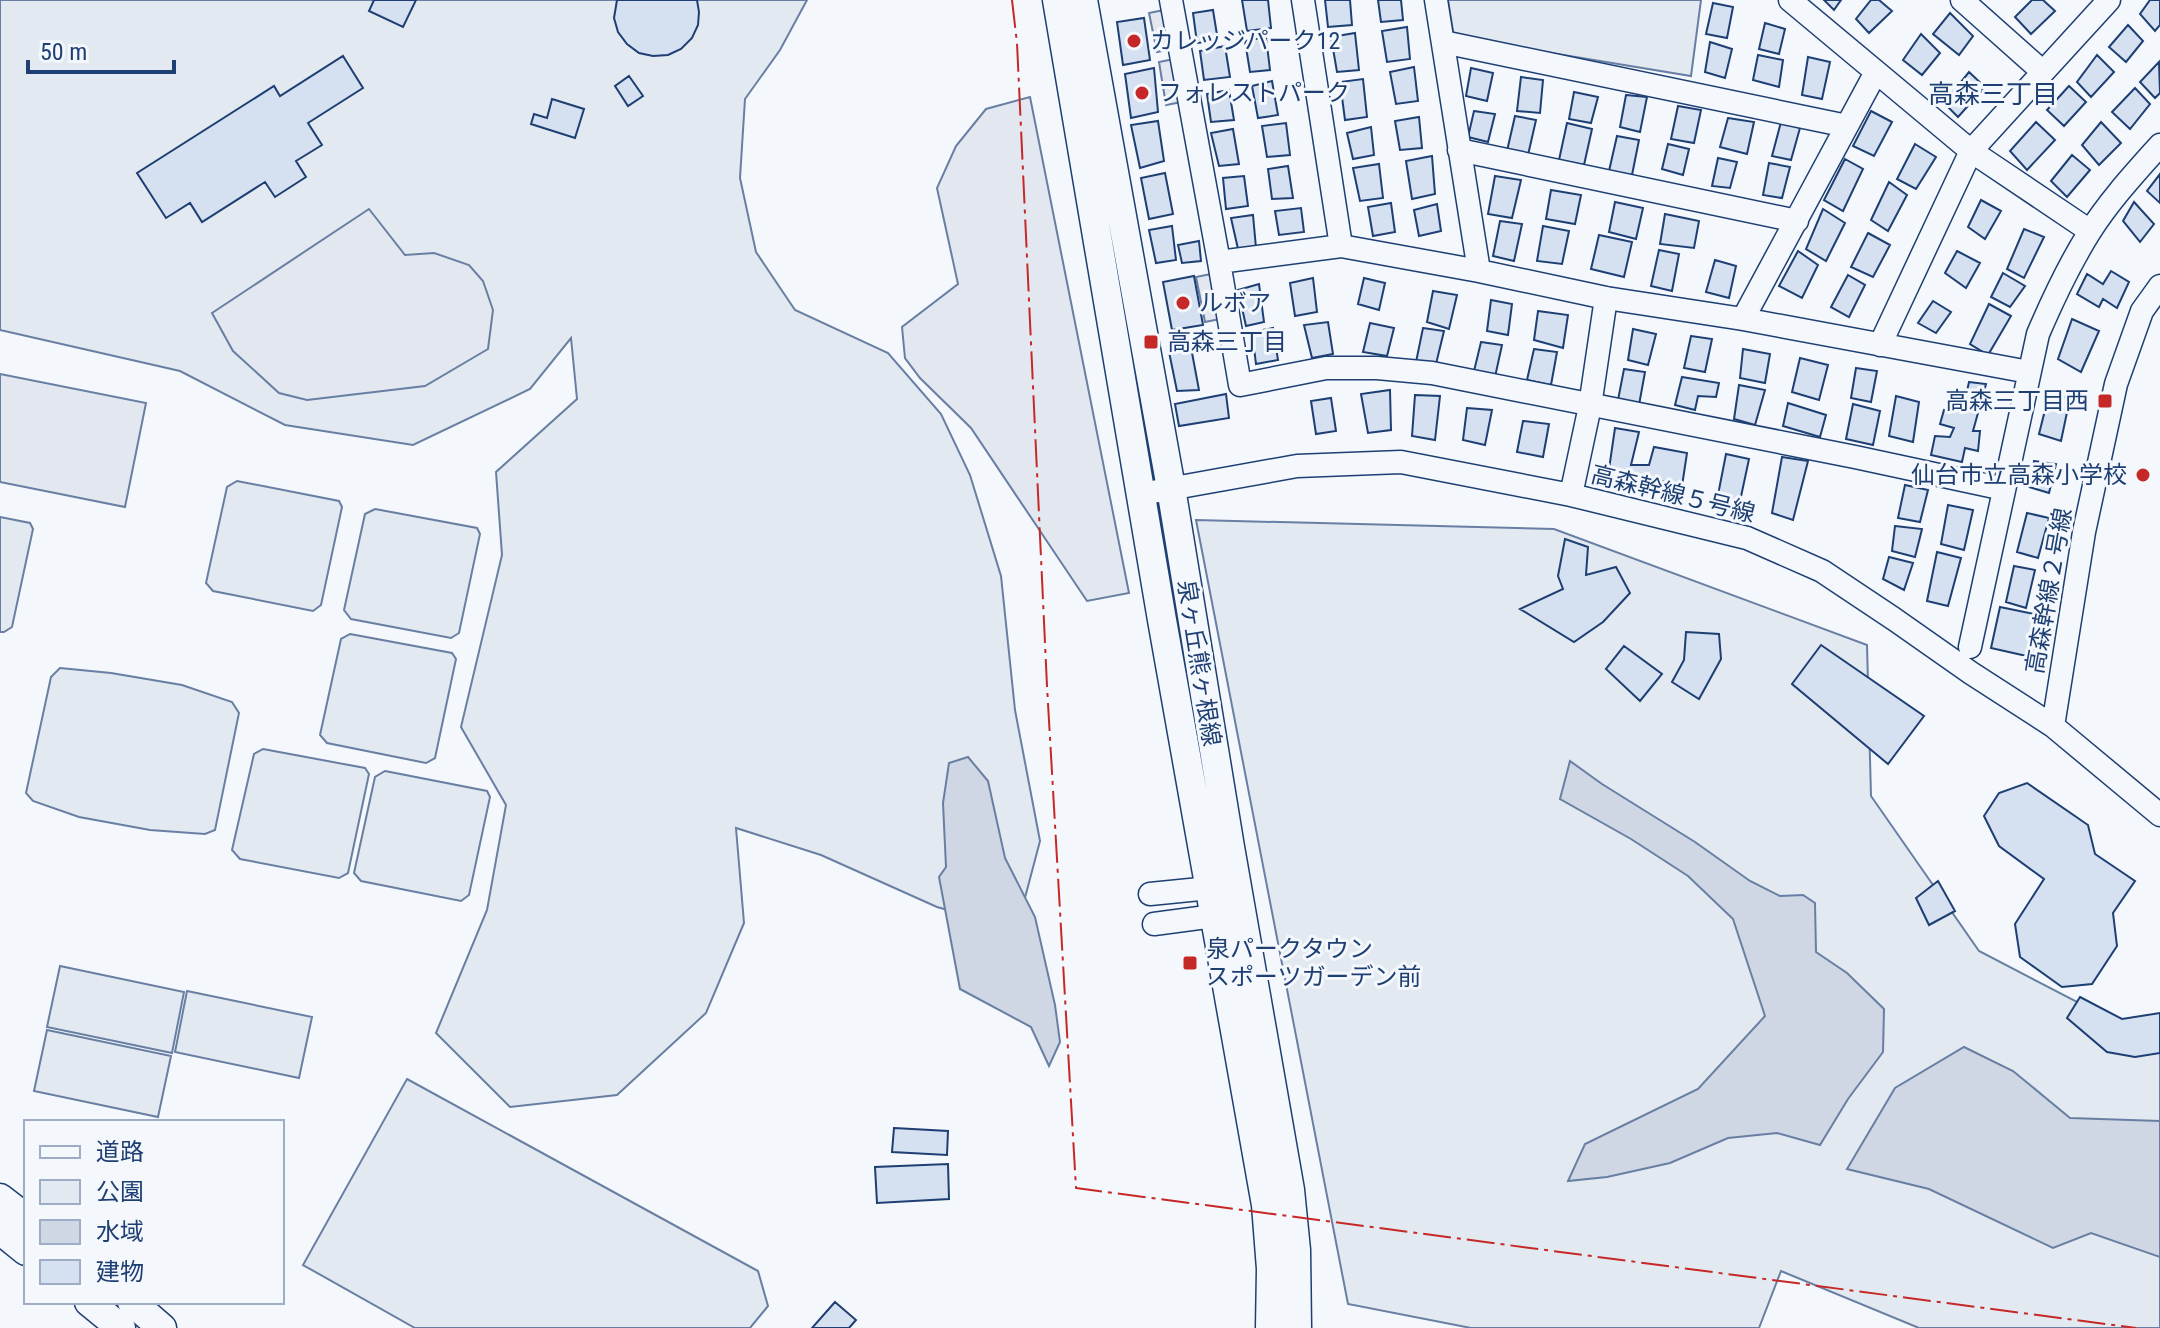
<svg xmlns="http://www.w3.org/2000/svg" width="2160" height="1328" font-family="'Roboto Condensed','Noto Sans JP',sans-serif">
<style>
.green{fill:#e3e9f0;stroke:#687fa3;stroke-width:2}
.parking{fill:#e3e8f0;stroke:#687fa3;stroke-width:2}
.water{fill:#cfd7e4;stroke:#687fa3;stroke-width:2}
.building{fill:#d5e0f0;stroke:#1d3f73;stroke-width:2}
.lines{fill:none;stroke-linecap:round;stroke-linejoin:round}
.minor-casing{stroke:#1d3f73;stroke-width:25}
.major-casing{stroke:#1d3f73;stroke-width:31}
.minor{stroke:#f4f7fb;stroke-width:22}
.major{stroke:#f4f7fb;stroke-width:28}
.power{stroke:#c62828;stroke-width:2;stroke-dasharray:28 6 4 6;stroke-linecap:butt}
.poi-dot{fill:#c62828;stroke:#f4f7fb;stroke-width:3}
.labels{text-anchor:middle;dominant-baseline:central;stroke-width:6;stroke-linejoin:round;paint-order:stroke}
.poi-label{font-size:24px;fill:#1d3f73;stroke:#f4f7fb;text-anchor:start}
.street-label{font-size:24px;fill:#1d3f73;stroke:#f4f7fb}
.neighbourhood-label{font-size:26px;fill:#1d3f73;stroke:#f4f7fb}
</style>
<rect width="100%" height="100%" fill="#f4f7fb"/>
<path class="green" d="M0,0H807L780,50L745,99L740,178L756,252L795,310L888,353L941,414L970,475L1001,576L1015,710L1040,841L1022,909L994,923L937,907L821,855L736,828L744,923L706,1013L617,1095L510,1107L436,1033L487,910L506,805L461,727L502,555L496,472L577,399L571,338L530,389L413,445L285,425L180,371L0,330Z
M1448,0H1701L1691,76L1454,37Z
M237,481L339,501L342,507L321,605L313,611L213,591L206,583L227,487Z
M375,509L477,528L480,534L459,633L451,638L351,619L344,610L365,514Z
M0,517L30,523L33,529L12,627L4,632H0Z
M1196,520L1554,529L1867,645L1871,796L1979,951L2160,1045V1328H1919L1781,1271L1759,1328H1471L1348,1304Z
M350,634L452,653L456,659L435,758L426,763L327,743L320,735L341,639Z
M60,668L111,673L182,685L232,702L239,713L215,830L205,834L150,830L79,817L33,801L26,793L51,677Z
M263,749L365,768L369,774L348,873L339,878L240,859L232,850L254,754Z
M385,771L487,791L490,797L469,895L461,901L361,881L354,873L375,777Z
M60,966L184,992L172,1053L47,1027Z
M187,991L312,1017L299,1078L175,1052Z
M47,1030L171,1056L158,1117L34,1091Z
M407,1079L758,1271L768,1306L750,1328H415L303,1265Z"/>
<path class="parking" d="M1164,10L1172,49L1157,52L1149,13Z
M1174,59L1182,102L1166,105L1159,62Z
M1030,97L1129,593L1087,601L971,428L920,378L905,358L902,327L958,284L937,188L956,146L986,109Z
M369,209L405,255L434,253L469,265L483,281L493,310L488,349L425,386L307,400L279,393L233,351L212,313Z
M1211,274L1220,319L1205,322L1196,277Z
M0,374L146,403L125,507L0,482Z"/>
<path class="water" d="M968,757L988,781L1005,858L1035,917L1055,1005L1060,1042L1049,1066L1031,1027L960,989L939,877L946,867L943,803L949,763Z
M1570,761L1602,784L1695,842L1750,881L1780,896L1803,895L1815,903L1816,952L1847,973L1884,1009L1883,1052L1848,1099L1820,1145L1777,1133L1728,1138L1670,1163L1607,1177L1568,1181L1585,1144L1698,1089L1765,1016L1733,919L1688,876L1631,839L1560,799Z
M1964,1047L2013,1071L2070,1118L2160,1121V1257L2091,1233L2053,1248L1929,1189L1847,1169L1895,1088Z"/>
<path class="building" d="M374,0H416L403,27L369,11Z
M617,0H697L699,12L698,25L692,38L681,49L668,55L653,56L639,53L627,44L618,32L614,18Z
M1242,0H1268L1271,28L1247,31Z
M1325,0H1350L1352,25L1328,27Z
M1378,0H1401L1403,20L1381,22Z
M1824,0H1841L1834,10Z
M1871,0H1879L1892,11L1869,33L1856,19Z
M2032,0H2043L2055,11L2031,34L2015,17Z
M2150,0H2160V25L2155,31L2140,14Z
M1713,3L1733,7L1727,38L1706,34Z
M1213,10L1218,41L1197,43L1193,13Z
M1950,13L1973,36L1959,55L1933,34Z
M1144,18L1150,60L1123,65L1117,22Z
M1765,23L1785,29L1779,54L1759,49Z
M2128,25L2143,41L2126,62L2109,47Z
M1407,27L1410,59L1387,62L1382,31Z
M1355,33L1359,70L1337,72L1331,37Z
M1921,34L1940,53L1922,75L1903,60Z
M1266,37L1270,70L1250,72L1245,41Z
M1710,42L1732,49L1725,78L1705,72Z
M1225,46L1230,77L1204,80L1200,51Z
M1758,55L1783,60L1779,87L1753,80Z
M2097,55L2114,72L2091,97L2077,82Z
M343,56L363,88L308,123L322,145L296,161L306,177L275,197L265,182L202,222L190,203L166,218L137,173L274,86L280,96Z
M1808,57L1830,62L1822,99L1802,95Z
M2159,62L2160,93L2155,98L2140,82Z
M1414,67L1418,101L1396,104L1390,72Z
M1154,68L1158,112L1131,118L1125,74Z
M1471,68L1493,73L1487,101L1466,96Z
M1969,72L1985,87L1958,117L1944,103Z
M629,76L643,96L628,106L615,86Z
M1521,77L1543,80L1540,113L1517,111Z
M1363,79L1367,117L1345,120L1340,82Z
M1272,81L1278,115L1258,118L1252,86Z
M2069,86L2086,102L2064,126L2047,110Z
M2135,88L2150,104L2130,129L2112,112Z
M1229,90L1234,120L1211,122L1207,94Z
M1574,92L1598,97L1591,123L1569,119Z
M1626,95L1647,97L1640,132L1620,127Z
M552,99L584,109L575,138L531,124L534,114L547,118Z
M1678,106L1701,110L1694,143L1671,139Z
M1474,111L1495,114L1488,142L1468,137Z
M1871,111L1892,122L1874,156L1853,146Z
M1515,116L1536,120L1528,155L1507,151Z
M1419,117L1422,148L1400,150L1395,121Z
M1728,118L1754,122L1747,154L1720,147Z
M1158,121L1164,161L1140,168L1131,125Z
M1781,122L1800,128L1791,160L1772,156Z
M2036,122L2055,140L2027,170L2010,151Z
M2101,122L2121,143L2099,165L2082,145Z
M1286,123L1290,155L1267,157L1262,126Z
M1567,123L1592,129L1584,165L1559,160Z
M1371,127L1374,155L1353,159L1347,133Z
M1233,129L1239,164L1219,166L1211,133Z
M1617,136L1639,140L1632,175L1609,171Z
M1668,144L1689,149L1683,175L1662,169Z
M1915,144L1936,157L1916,189L1897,179Z
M2072,155L2090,170L2067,197L2051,181Z
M1432,156L1435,194L1412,199L1406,161Z
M1718,158L1737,162L1730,188L1712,186Z
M1845,159L1863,169L1843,211L1824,200Z
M1769,163L1790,167L1782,198L1763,195Z
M1379,164L1383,198L1360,201L1353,168Z
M1288,166L1293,198L1272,199L1268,169Z
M1165,173L1173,214L1149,219L1141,178Z
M2160,174V203L2147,191Z
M1244,176L1248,206L1226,209L1223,178Z
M1495,176L1521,180L1512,218L1488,214Z
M1889,182L1907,195L1888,231L1871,220Z
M1551,190L1581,195L1575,224L1546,219Z
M1981,200L2001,211L1985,239L1968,227Z
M1615,202L1643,208L1636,239L1609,232Z
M2134,202L2154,224L2140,242L2123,221Z
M1391,203L1395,232L1373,236L1368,207Z
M1437,204L1441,231L1419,236L1414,210Z
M1301,208L1304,232L1279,235L1275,211Z
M1823,209L1845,223L1826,261L1806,249Z
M1665,214L1699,221L1694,248L1660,244Z
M1253,215L1256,248L1238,249L1231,218Z
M1500,221L1522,224L1514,261L1493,256Z
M1172,226L1176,260L1156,263L1149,230Z
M1543,226L1569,231L1562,264L1537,261Z
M2024,229L2044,237L2024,278L2007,269Z
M1868,233L1890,245L1873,277L1851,267Z
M1599,235L1632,242L1624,277L1591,269Z
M1199,241L1201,261L1182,263L1178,245Z
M1659,250L1679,254L1672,291L1651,286Z
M1798,251L1818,265L1802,298L1779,286Z
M1957,251L1980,263L1966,288L1945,273Z
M1715,260L1736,266L1729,298L1706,292Z
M2111,271L2129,282L2117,308L2103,299L2099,307L2077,294L2087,274L2103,284Z
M2003,273L2025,286L2010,307L1991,297Z
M1848,275L1865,285L1849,317L1831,307Z
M1194,276L1203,325L1172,330L1163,282Z
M1313,278L1317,312L1295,316L1290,283Z
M1364,278L1385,283L1379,310L1358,304Z
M1259,284L1264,322L1246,326L1238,290Z
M1433,291L1457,295L1449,329L1427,322Z
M1491,300L1512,304L1508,335L1487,331Z
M1933,301L1951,312L1936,333L1918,323Z
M1989,304L2011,316L1988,355L1970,344Z
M1538,311L1568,315L1563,348L1534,340Z
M2072,319L2099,331L2081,372L2058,359Z
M1328,322L1333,354L1312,358L1304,325Z
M1370,323L1394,328L1387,356L1363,352Z
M1273,328L1278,360L1256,364L1252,332Z
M1423,328L1444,331L1435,368L1416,362Z
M1633,329L1656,334L1648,365L1628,360Z
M1691,336L1712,339L1705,372L1684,368Z
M1190,342L1199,390L1177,391L1168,347Z
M1481,342L1502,345L1495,377L1474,371Z
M1534,349L1557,352L1551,385L1527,380Z
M1743,349L1770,354L1765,383L1740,378Z
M1800,358L1828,365L1819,400L1792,392Z
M1856,368L1877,371L1871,402L1851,398Z
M1624,369L1645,372L1639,405L1618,400Z
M1682,377L1719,383L1716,397L1698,396L1695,410L1675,405Z
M1969,382L1986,384L1973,431H1980L1978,451L1965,448L1962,462L1931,455L1935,436L1950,437L1954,428L1940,424L1944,410L1952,412L1959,391H1967Z
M1739,385L1765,390L1755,425L1734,419Z
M1390,390L1391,430L1368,433L1361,394Z
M1226,394L1229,418L1179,426L1175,404Z
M2049,394L2070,398L2061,441L2039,434Z
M1415,395L1440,396L1435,440L1412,436Z
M1896,396L1919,402L1913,442L1889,436Z
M1331,398L1336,431L1316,434L1311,401Z
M1788,403L1826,415L1820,437L1783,426Z
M1853,404L1880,411L1873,445L1846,439Z
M1467,408L1492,410L1485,445L1463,440Z
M1523,421L1549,424L1543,457L1517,452Z
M1615,428L1639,432L1631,465H1649L1654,447L1687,453L1682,486L1609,469Z
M1726,454L1749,459L1739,506L1717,500Z
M1782,457L1808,461L1793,520L1772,513Z
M2034,461L2056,464L2049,493L2029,487Z
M1905,485L1928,490L1920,522L1898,518Z
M1948,505L1973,510L1964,550L1941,544Z
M2027,513L2049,518L2038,558L2017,552Z
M1895,526L1922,529L1915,557L1892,551Z
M1565,539L1588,547L1586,575L1616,567L1630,593L1603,622L1574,642L1520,609L1563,589L1558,576Z
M1937,552L1961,558L1948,606L1927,601Z
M1889,557L1913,563L1904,590L1883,579Z
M2014,566L2035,570L2026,608L2006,602Z
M2000,607L2039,615L2031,657L1991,648Z
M1686,632L1719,634L1721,659L1699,699L1672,682L1684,660Z
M1821,645L1924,716L1888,764L1792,684Z
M1624,646L1662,674L1640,701L1606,669Z
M2027,783L2088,825L2095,854L2135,881L2113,913L2117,946L2092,984L2062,987L2020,957L2015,924L2044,879L1999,846L1984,816L1999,793Z
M1938,881L1955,911L1929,925L1916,898Z
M2080,997L2122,1019L2160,1013V1053L2135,1057L2107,1052L2067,1018Z
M894,1128L948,1131L947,1155L892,1152Z
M948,1164L949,1199L877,1203L875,1167Z
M835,1302L856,1320L849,1328H812Z"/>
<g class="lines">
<defs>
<path id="minor" d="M1171,0L1219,262L1240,385L1326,368H1377L1432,373L1855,457L2004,489
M1303,0L1341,246
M1436,0L1479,271
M1790,0L1971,151L2090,231
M1962,0L2043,72
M1443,42L1847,126
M1459,150L1797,221
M1219,262L1341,246L1479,271L1606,298L1743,319L2029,372
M1743,319L1876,72
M1880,345L1971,151L2109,0
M1141,494L1297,466L1401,462L1571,495L1747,538L1822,571L1894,619L1971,673L2053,726L2160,815
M1571,495L1590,406L1606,298
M1970,647L2038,334C2053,299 2069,265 2089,233C2109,201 2135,173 2160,145
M2053,726L2084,532L2116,384L2142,311L2160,286
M1150,894L1210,888
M1154,924L1229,914"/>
<path id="major" d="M1057,0L1162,620L1266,1205L1271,1269L1270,1328
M1083,0L1171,488L1230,847L1290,1190L1296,1250L1297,1328
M0,1198L26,1218
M0,1230L26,1251
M89,1302L121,1328
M132,1302L162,1328"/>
</defs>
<use href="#minor" class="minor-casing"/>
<use href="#major" class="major-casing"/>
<use href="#minor" class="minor"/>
<use href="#major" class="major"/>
<path class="power" d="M1012,0L1017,43L1047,686L1076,1188L2136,1328"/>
</g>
<g class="poi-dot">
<circle cx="1134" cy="41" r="8"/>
<circle cx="1142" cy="93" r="8"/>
<circle cx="1183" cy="303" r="8"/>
<rect x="1143" y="334" width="16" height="16" rx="4"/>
<rect x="2097" y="393" width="16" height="16" rx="4"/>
<circle cx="2143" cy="475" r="8"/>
<rect x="1182" y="955" width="16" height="16" rx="4"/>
</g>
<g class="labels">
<g class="poi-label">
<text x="1150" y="41">カレッジパーク12</text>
<text x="1158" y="93">フォレストパーク</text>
<text x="1199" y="303">ルボア</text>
<text x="1167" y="342">高森三丁目</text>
<text x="2089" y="401" text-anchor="end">高森三丁目西</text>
<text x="2127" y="475" text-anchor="end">仙台市立高森小学校</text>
<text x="1206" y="949">泉パークタウン<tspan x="1206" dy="28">スポーツガーデン前</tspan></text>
</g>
<g class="street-label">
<text transform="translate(1673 494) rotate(14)">高森幹線５号線</text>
<text transform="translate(2049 591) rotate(-80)">高森幹線２号線</text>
<text transform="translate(1199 663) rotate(81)">泉ヶ丘熊ヶ根線</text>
</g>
<g class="neighbourhood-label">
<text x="1993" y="94">高森三丁目</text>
</g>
</g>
<rect x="24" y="1120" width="260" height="184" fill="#f4f7fb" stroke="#9eadc5" stroke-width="2"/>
<rect x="40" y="1146" width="40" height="12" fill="#f4f7fb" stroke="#9eadc5" stroke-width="2"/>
<text x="96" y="1160" font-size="24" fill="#1d3f73">道路</text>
<rect x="40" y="1180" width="40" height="24" fill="#e3e9f0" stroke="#9eadc5" stroke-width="2"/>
<text x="96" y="1200" font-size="24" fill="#1d3f73">公園</text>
<rect x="40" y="1220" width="40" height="24" fill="#cfd7e4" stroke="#9eadc5" stroke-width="2"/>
<text x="96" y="1240" font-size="24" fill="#1d3f73">水域</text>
<rect x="40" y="1260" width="40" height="24" fill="#d5e0f0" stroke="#9eadc5" stroke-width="2"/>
<text x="96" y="1280" font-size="24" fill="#1d3f73">建物</text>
<path d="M28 60v12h146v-12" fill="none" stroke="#1d3f73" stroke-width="4"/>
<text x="40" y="60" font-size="24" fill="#1d3f73" stroke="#f4f7fb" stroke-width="6" paint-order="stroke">50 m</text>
</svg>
